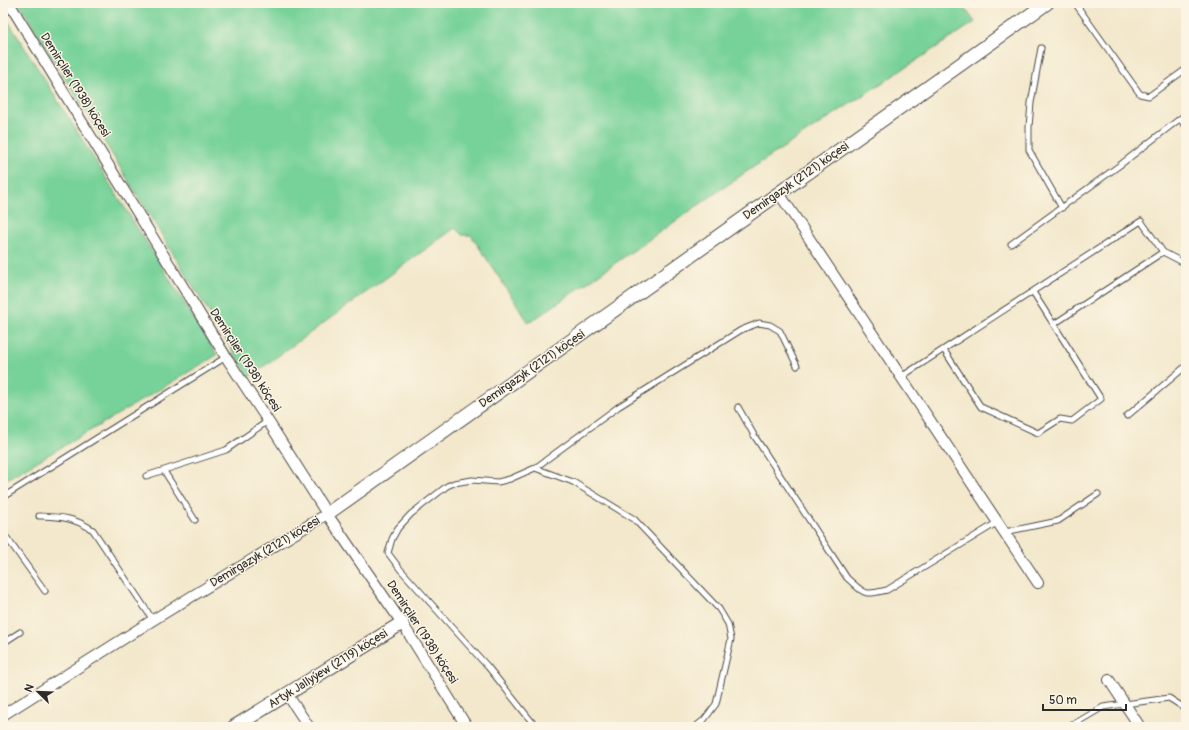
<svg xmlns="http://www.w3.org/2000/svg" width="1189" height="730" font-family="Pangolin,sans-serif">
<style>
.green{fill:#77d299;stroke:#517e62}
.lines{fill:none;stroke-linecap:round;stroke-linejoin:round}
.service-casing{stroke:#494743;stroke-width:7}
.minor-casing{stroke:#494743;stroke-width:12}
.tertiary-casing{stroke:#494743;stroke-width:15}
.service{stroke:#fff;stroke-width:5}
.minor{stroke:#fff;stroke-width:10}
.tertiary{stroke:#fff;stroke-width:13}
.labels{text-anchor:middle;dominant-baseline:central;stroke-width:3;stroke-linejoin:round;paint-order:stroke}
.street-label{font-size:12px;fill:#2b2b2b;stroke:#fcf5e5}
</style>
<rect width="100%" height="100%" fill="#fcf5e5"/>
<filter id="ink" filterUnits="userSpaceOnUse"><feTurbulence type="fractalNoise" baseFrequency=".025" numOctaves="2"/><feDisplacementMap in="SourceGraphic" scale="8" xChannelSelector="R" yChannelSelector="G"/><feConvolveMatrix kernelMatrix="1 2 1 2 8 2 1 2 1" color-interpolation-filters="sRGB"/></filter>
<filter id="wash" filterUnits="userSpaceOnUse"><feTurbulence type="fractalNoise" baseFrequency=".012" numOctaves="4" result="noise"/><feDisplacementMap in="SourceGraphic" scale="16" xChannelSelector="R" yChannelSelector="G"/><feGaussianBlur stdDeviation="0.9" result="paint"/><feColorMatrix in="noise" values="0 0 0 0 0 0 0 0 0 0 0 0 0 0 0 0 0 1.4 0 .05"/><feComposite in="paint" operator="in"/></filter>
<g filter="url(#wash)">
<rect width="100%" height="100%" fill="#f3e8cc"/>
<path class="green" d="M19,3H964L962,5L975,22L746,172L529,323L471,235H462L455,228L249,377Z
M3,13L217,355L105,422L3,481Z"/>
</g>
<g filter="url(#ink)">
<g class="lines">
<defs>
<path id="service" d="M1075,3L1140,94L1149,96L1186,69
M1041,48L1031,103L1029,127V150L1062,208
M1180,119L1186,126
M1011,244L1120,165L1186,114
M1163,252L1186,264
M944,350L981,407L1038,433L1060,419L1072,421L1101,399L1033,292
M901,377L1141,221L1163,252L1054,324
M738,407L755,437L847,578C865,594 863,596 887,590L998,522
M1127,416L1186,366
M535,468L573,482L634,519L719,609L728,624L731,639L716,704L704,720L695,727
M164,471L195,520
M146,476L226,450L268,421
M3,497L226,357
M39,516C61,517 73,517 93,530L153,620
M1005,532L1058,521L1098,494
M3,538H7L45,591
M3,643L20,632
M536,727L488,667L400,569L388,553L392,539L398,528L411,514L447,486L454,483L472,480L498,482L510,479L535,468L618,407L741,330L759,323L770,325L780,331L797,366
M1069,727L1103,707L1169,698L1186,709"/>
<path id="minor" d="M9,3L226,357L268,421L327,514L402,623L467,727
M779,193L1038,583
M1109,680L1140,727
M287,694L309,727
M3,715L153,620L327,514"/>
<path id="tertiary" d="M327,514L1047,3
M234,727L402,623"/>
</defs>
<use href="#service" class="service-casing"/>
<use href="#minor" class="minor-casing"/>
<use href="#tertiary" class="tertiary-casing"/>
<use href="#service" class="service"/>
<use href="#minor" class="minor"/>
<use href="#tertiary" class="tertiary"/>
</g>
</g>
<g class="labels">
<g class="street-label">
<text transform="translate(75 85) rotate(58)">Demirçiler (1938) köçesi</text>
<text transform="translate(796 181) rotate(-35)">Demirgazyk (2121) köçesi</text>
<text transform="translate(245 360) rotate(57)">Demirçiler (1938) köçesi</text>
<text transform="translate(532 369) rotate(-35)">Demirgazyk (2121) köçesi</text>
<text transform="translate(265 552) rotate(-31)">Demirgazyk (2121) köçesi</text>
<text transform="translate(422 632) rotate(57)">Demirçiler (1938) köçesi</text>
<text transform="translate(328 669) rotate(-32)">Artyk Jallyýew (2119) köçesi</text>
</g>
</g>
<rect width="1189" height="730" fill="none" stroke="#fcf5e5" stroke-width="16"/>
<g transform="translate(38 692) rotate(293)" stroke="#fcf5e5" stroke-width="3" paint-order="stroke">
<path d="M0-3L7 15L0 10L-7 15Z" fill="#2b2b2b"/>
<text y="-6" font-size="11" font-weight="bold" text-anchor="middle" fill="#2b2b2b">N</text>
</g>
<path d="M1043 704v6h83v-6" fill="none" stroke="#2b2b2b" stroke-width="2"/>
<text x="1049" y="704" font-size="12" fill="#2b2b2b" stroke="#fcf5e5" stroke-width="3" paint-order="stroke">50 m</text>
</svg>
